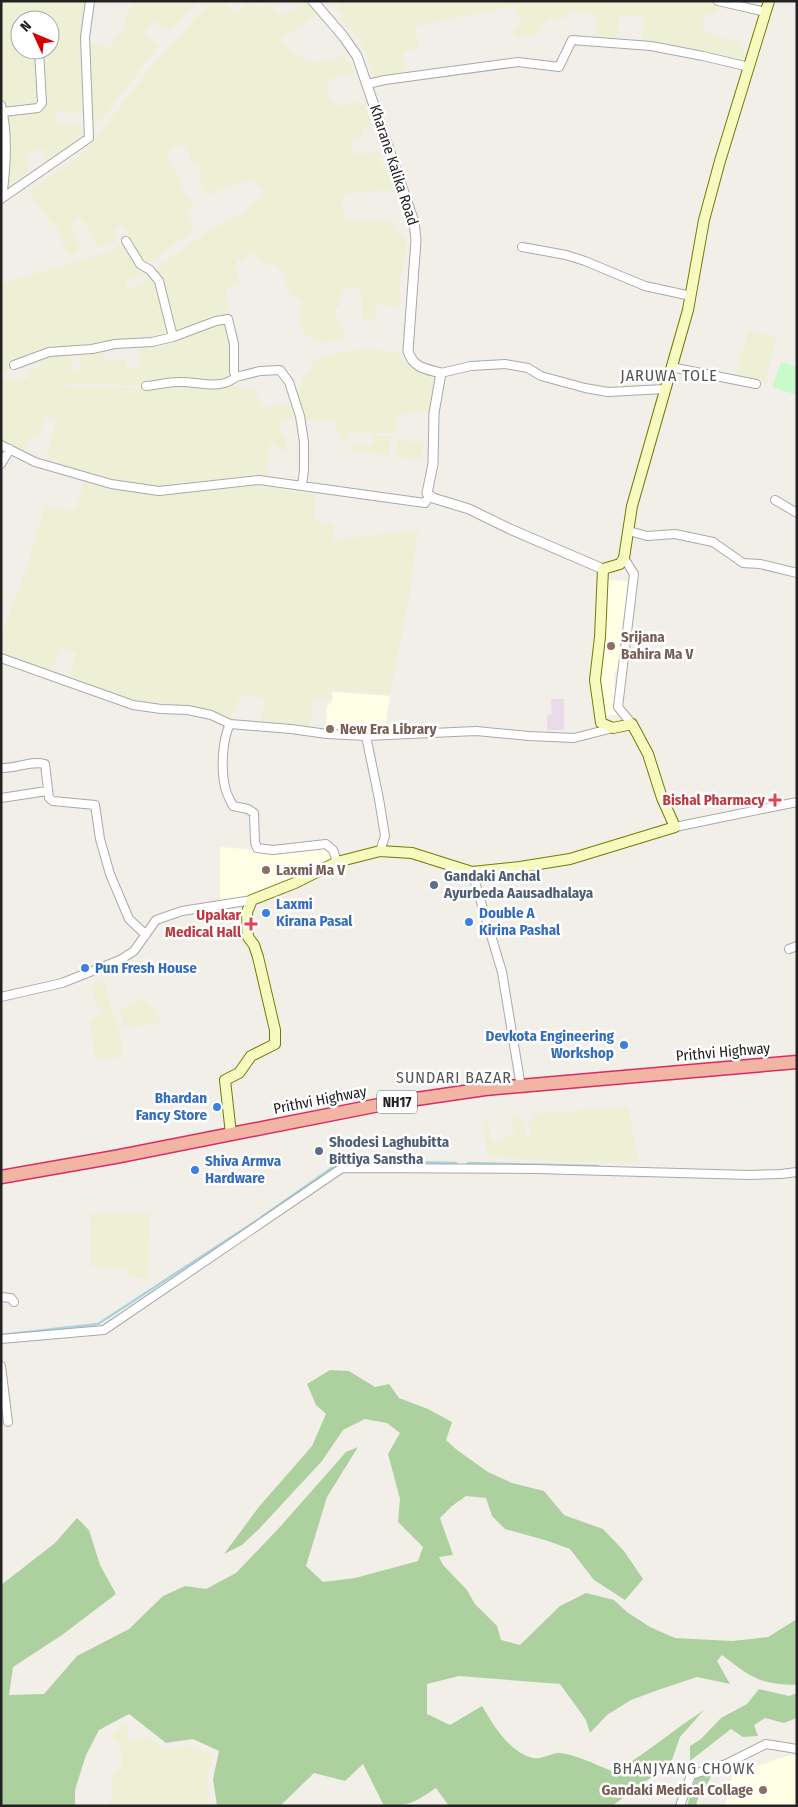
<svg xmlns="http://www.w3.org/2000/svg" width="798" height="1807" font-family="'Fira Sans Condensed',sans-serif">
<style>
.industrial{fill:#ebdbe8}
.education{fill:#ffffe5}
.farmland{fill:#eef0d5;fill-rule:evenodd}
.forest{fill:#add19e}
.park{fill:#c8facc}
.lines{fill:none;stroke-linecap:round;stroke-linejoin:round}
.stream{stroke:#aad3df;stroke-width:2.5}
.minor-casing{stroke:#a9a9a9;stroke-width:10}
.tertiary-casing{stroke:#a9a9a9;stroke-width:11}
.secondary-casing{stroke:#707d05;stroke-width:12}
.trunk-casing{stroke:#dc2a67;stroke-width:15}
.minor{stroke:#fff;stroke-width:8}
.tertiary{stroke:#fff;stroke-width:9}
.secondary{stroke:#f7fabf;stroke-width:10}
.trunk{stroke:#f2b4a3;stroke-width:12}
.education-dot{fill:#8d6e63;stroke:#fff;stroke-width:2}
.health-dot{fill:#e0444e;stroke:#fff;stroke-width:2}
.service-dot{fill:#5c6f8a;stroke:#fff;stroke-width:2}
.shop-dot{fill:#3f7fe0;stroke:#fff;stroke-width:2}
.labels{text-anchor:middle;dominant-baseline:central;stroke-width:5;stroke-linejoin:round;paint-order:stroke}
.shield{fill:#fff;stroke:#646464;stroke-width:1}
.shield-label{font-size:14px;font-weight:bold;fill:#222}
.street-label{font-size:15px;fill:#222;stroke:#fff}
.education-label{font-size:15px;font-weight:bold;fill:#785e54;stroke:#fff;text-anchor:start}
.health-label{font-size:15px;font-weight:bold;fill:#be3a42;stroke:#fff;text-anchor:end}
.service-label{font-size:15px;font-weight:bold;fill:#4e5e75;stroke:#fff;text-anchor:start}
.shop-label{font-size:15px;font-weight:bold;fill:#366cbe;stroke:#fff;text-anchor:start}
.neighbourhood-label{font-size:16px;letter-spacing:1px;fill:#555;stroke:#fff}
</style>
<rect width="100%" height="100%" fill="#f2efe9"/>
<path class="industrial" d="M551,699H564V730H547V715L552,714Z"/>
<path class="education" d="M602,579L628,581L618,667L614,675L616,715H602L599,685Z
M332,692L390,696L385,729L357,734L326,732L327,707L333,699Z
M325,846L330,850L332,863L291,877L244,900L220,902V847L256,850Z
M790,1755L797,1756V1806H725L733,1774Z"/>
<path class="farmland" d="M1,1H85L79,41L83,79L82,113L57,111L56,122L82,126L84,138L46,165L44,149L28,152L29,171L1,195ZM20,20H50V50H20Z
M135,1H200L191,9L170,31L153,20L144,34L159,45L104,117L92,128L90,42L109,48L115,39L125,28V17Z
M211,1H222L236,12L249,1L259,8L267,1L281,16L306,1L317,15L287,35L282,40L285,44H290V52L302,56L307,61L312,63L324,62L342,56L346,57L353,70L354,74L334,77L327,83L326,88L329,97L337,106L354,102L365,104L372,125L363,128V136L351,141L353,152L357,154L379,152L381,163L396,189L344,194L342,203L344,218L362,221H390L397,227L396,231L406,240V250L400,284V306L395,307L376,303L375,321L362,319L361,298L360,291L355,288L348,287L343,290L339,300L340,306L336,309V319L345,334L342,339L333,340L327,343L312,338L303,332L298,316L300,311L301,300L291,296L285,280L286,276L280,269L275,264L258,262V257L255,253L247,254L245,259L237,261L236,267L240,282L238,286L226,288L229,314L209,318L203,322L176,329L158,267L207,232L244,212L263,196L262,190L254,180L230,185L206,196L200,183L199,164L191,161L190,155L182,144L173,148L166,156L174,169L181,177L180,184L194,205L188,215L192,222L193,230L156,259L150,261L142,259L137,251L125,226L122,225L118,227L115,233L116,238L114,243L96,247L90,231L79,217L71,223L78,245L82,249L74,255H68L65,251L58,229L42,211L28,191L78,158L100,133L159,57Z
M339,1H722L720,7L715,12L704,15L703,27L705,32L726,39L741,42V47L746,54L742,60H732L672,46L642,42L644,22L641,16H619L617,36L615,40L595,37L596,15L575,11L568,12L563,19L551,18L546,20L545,26L541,27L539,35L518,37L514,34V29L520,27L521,23L514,5L418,26L415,28L419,47L403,53L405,71L374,77L370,62L358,37L339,19L344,16L337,6Z
M122,244H126L138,266L144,272L125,282L127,290L153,278L159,291L169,336L14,361L8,365L7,373L1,374V284L102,254Z
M227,322L230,326L234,377L230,380L128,386L106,384H65L27,379L29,370L40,366L41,357L52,354L70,353L72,371L80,370L79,353L102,350L105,361L119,359L126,360V368H139L140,346L176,341L179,338Z
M748,331L776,337L765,383L737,377L741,359L738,358L740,350H744Z
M371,349L399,353L404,361L415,371L435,376L429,413L409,411L408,415L399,413L397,416L396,433H350L348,441H340L341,433L337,431L333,420H304L296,389L303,386L302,378L311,370L312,362L336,353Z
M1,378L42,381L70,386L134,388L179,384L233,383L239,388L244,387L248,391L255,389L262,407L293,405L297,418L280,420L281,432L286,439L287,453L270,442L266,478L182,484L167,487L115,481L45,462L57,419L46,417L38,437L31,436L24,452L1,441Z
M373,435L391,436L390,455L351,452L352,446L372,445Z
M398,440L424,442L422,459L396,457Z
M85,480L122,490L164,495L254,486L315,494V521L334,524L333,540L418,530L409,598L390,694L332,690V698L313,699L310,728L261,723L265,698L240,696L230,721L183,707L143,703L68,677L76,653L61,648L50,671L1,655V636L27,567L45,505L64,511L76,509Z
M100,980L105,983L113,1014L120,1031L122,1050L120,1057L104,1059H97L94,1052L93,1038L90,1029L91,1019L101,1015L91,988V985Z
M140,1000H144L148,1002L156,1010L160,1018L159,1023L148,1025L123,1027L119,1010Z
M628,1107L639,1162H575L488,1157L483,1120L488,1119L491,1141L504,1142V1136L515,1133L511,1117L521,1114L527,1139L532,1137L528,1120L534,1119V1114Z
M150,1213L148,1278H130L128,1269L91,1266L90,1214Z
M123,1721L128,1727V1743L147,1736L165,1750L189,1745L214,1755L207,1782L210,1806H108V1803L113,1799L112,1773L122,1766L120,1744L111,1736Z"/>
<path class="forest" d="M330,1370L349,1371L375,1387L389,1384L399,1398L428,1409L452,1422L446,1440L457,1450L488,1472L512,1483L544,1491L564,1515L603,1529L624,1551L643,1579L625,1600L594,1580L570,1549L548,1541L505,1529L492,1516L486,1498L466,1496L452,1506L440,1518L453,1555L439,1557L443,1565L467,1590L475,1604L497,1626L501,1640L520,1645L560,1606L586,1593L614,1600L627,1612L650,1627L675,1638L732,1641L768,1637L797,1619V1685C758,1684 752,1678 722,1655L717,1661L730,1684L697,1677L661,1689L631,1700L607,1715L590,1733L586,1720L560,1684L459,1676L427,1684V1714L450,1725L482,1706C494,1726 509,1752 533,1758C541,1760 551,1753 559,1753C575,1754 599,1766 614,1772C646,1754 673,1730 704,1710L680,1737L671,1763L612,1806H449L436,1788C415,1802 410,1806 384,1806L363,1764L345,1781L314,1773L280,1806H217L213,1779L219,1751L193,1739L166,1743L129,1714L99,1730L86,1755L75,1790V1806H1V1585L55,1543L77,1518L89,1530L100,1565L116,1594L62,1635L13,1667L9,1695L44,1694L77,1656L129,1629L163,1596L185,1586L206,1589L236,1573L279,1528L346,1452L358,1447L327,1497L306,1566L323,1582L355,1578L418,1561L423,1547L398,1522L400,1499L388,1454L400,1433L387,1423L365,1419L343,1430L322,1461L259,1529L242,1545L224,1554L258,1508L312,1446L326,1414L316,1405L307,1384Z
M759,1689L789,1696L797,1693V1718L784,1723L765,1718L754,1725L758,1736L743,1737L731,1729L690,1761V1746L701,1739L721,1718L747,1704Z
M706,1773L711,1775C708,1787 698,1793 696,1806H687L695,1779Z"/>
<path class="park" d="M781,362L797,366V395L772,387Z"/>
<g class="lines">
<path class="stream" d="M468,1163L598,1166
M1,1335L98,1324L256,1221L336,1165L359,1161L456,1163"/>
<defs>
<path id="minor" d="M718,1L766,12
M367,84L385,80L518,62L559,67L572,40L651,46L703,56L749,67
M1,105C9,134 6,169 2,198
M3,112L38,108L42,103L39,50
M1,199L89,138L85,37L90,1
M126,241L140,264L150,270L159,281L173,337L216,321L228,319L234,344V372L236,377L260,371L280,370L289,382L300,416L304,442V470L302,486
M522,247L566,255L585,261L645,286L691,296
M14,365L49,352L92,349L115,344L152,342L173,337
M671,367L756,384
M441,373L471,366L505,364L528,368L541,376L585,388L608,392L665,389
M146,386C157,385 168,382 178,382C198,381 219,391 236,377
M1,445L35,462L111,484L159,491L259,480L425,503L429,496
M1,464L10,449
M775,500L797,513
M629,531L647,536L675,534L713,542L743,563L760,564L797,573
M624,558L634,574L618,707L632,724
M1,658L133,705L161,709L188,710L211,715L230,724L291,729L327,734L366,736L476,731L529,736L574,738L613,728
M230,724C222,740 221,770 225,787C226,793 230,800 233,806L248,809L254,813L255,842L257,848L273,850L326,844L333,850L337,862
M366,736L379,799L385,836L380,851
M1,768C17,769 30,760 45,764L49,798L53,801L95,805L100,839L110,874L129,919L145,934
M1,798L47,791
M675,827L797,802
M472,872L502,972L521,1087
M789,949L797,946
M1,997L62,983L120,960L134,951L156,920L182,911L252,900
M1,1297L11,1298L14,1302
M1,1339L104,1330L342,1168L536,1169L750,1175L781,1174L797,1172
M1,1366L8,1422
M680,1806L691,1775L726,1764L766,1744L797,1749"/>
<path id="tertiary" d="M313,1L343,36L357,56L414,222L416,240L408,351C413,368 426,369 441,373L434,413L433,464L427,493L433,498L469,509L510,529L603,569"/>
<path id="secondary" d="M231,1134L225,1080L239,1073L251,1056L275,1044V1030L258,957L254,945L248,937L247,912L252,900L295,883L337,862L380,851L412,853L472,872L520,867L570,859L675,827L662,798L648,754L632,724L613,728L601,723L595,680L600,637L603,569L620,564L624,558L632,506L688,310L704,220L720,161L769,1"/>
<path id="trunk" d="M1,1177L115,1157L389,1103L485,1089L797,1062"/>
</defs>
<use href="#minor" class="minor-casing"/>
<use href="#tertiary" class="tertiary-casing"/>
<use href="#secondary" class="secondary-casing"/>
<use href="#trunk" class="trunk-casing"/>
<use href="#minor" class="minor"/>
<use href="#tertiary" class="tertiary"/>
<use href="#secondary" class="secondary"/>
<use href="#trunk" class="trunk"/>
</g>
<g class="education-dot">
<circle cx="611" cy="646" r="5"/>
<circle cx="330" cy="729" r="5"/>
<circle cx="266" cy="870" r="5"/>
<circle cx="763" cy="1790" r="5"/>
</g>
<g class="health-dot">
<path d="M772.5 792.5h5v5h5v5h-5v5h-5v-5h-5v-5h5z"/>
<path d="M248.5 916.5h5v5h5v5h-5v5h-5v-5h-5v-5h5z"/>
</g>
<g class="service-dot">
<circle cx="434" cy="885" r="5"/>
<circle cx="319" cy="1151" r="5"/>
</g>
<g class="shop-dot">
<circle cx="266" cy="913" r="5"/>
<circle cx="469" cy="922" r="5"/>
<circle cx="85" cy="968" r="5"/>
<circle cx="624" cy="1045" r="5"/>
<circle cx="217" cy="1107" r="5"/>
<circle cx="195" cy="1170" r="5"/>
</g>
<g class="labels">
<rect class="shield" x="377" y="1090.5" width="40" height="23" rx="4"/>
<g class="shield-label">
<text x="397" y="1102">NH17</text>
</g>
<g class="street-label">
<text transform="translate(394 165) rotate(72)">Kharane Kalika Road</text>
<text transform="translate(723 1052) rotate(-5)">Prithvi Highway</text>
<text transform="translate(320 1100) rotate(-11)">Prithvi Highway</text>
</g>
<g class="education-label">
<text x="621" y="637">Srijana<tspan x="621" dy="17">Bahira Ma V</tspan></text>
<text x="340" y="729">New Era Library</text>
<text x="276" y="870">Laxmi Ma V</text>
<text x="753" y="1790" text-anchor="end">Gandaki Medical Collage</text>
</g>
<g class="health-label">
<text x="765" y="800">Bishal Pharmacy</text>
<text x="241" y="915">Upakar<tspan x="241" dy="17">Medical Hall</tspan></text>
</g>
<g class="service-label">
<text x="444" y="876">Gandaki Anchal<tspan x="444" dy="17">Ayurbeda Aausadhalaya</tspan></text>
<text x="329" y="1142">Shodesi Laghubitta<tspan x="329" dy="17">Bittiya Sanstha</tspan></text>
</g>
<g class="shop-label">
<text x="276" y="904">Laxmi<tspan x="276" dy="17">Kirana Pasal</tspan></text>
<text x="479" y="913">Double A<tspan x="479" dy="17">Kirina Pashal</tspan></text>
<text x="95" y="968">Pun Fresh House</text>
<text x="614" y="1036" text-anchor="end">Devkota Engineering<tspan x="614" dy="17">Workshop</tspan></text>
<text x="207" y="1098" text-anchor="end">Bhardan<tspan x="207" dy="17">Fancy Store</tspan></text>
<text x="205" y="1161">Shiva Armva<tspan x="205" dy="17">Hardware</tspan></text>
</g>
<g class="neighbourhood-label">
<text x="669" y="375">JARUWA TOLE</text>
<text x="454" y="1077">SUNDARI BAZAR</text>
<text x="684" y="1768">BHANJYANG CHOWK</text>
</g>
</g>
<rect width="798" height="1807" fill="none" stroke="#222222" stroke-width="5"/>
<g transform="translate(35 35) rotate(314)"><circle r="24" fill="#ffffff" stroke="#a7a7a7"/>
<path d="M0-4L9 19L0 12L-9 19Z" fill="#d40000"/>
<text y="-8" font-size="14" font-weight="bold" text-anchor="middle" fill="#222222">N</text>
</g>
</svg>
